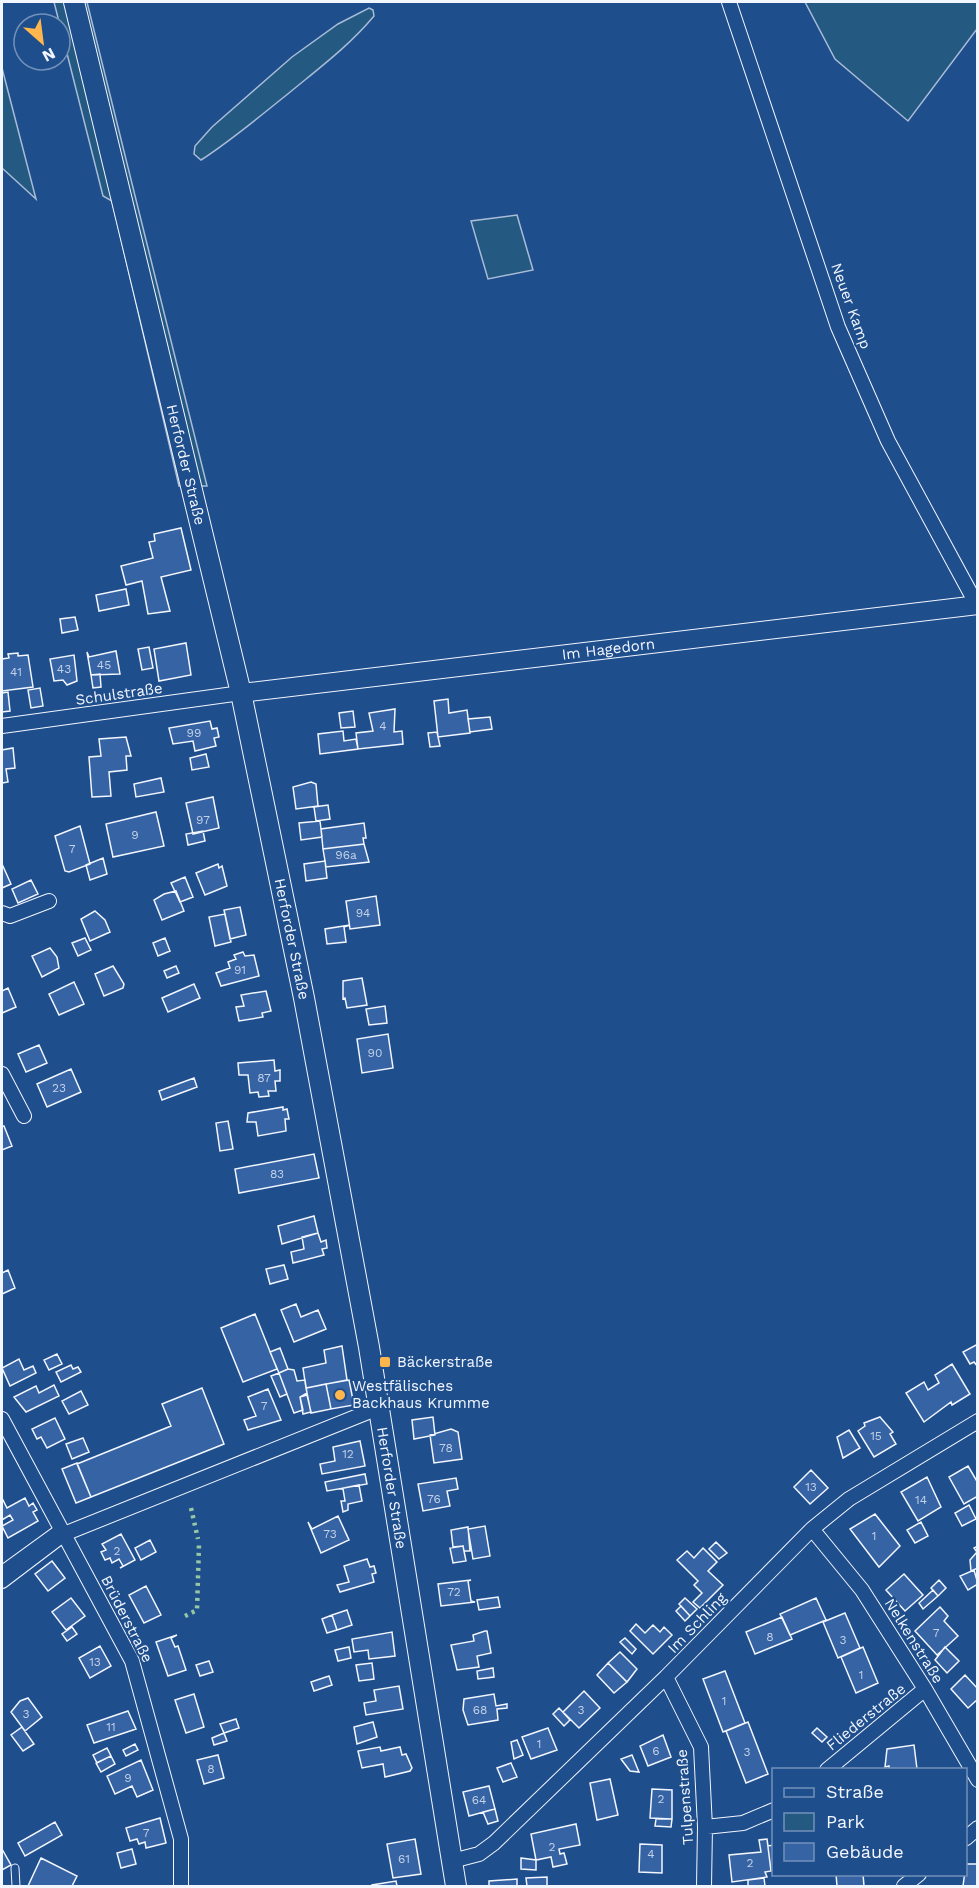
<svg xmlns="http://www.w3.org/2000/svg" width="979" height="1888" font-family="'Work Sans',sans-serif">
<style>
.green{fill:#245a82;stroke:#a8bbd7;stroke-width:1.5}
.building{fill:#3563a3;stroke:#f2f6ff;stroke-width:1.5}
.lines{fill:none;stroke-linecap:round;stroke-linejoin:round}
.service-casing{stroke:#f2f6ff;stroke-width:9}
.minor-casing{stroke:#f2f6ff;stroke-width:16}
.tertiary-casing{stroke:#f2f6ff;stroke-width:20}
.secondary-casing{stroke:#f2f6ff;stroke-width:22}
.service{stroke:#1f4e8c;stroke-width:7}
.minor{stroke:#1f4e8c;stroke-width:14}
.tertiary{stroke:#1f4e8c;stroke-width:18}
.secondary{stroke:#1f4e8c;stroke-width:20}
.hedge{stroke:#97c8a6;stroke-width:4.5;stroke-dasharray:3 4.5;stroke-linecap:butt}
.poi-dot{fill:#ffb74d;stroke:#1f4e8c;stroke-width:2}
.labels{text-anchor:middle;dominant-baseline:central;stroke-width:4.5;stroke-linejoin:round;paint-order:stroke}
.number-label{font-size:12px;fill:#c3d1e8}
.street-label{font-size:15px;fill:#f2f6ff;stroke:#1f4e8c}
.poi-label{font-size:15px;fill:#f2f6ff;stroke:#1f4e8c;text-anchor:start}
</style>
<rect width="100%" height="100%" fill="#1f4e8c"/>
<path class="green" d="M54,2H87L207,486H179L112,201L103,196Z
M805,2H977V29L908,121L835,59Z
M369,8L373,10L374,16C349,46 318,69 289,93C260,116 232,140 201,160L194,154L195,146L212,127L292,57L338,24Z
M2,68L36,199L2,168Z
M517,215L533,270L488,279L471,221Z"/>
<path class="building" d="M181,528L191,570L161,577L170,611L148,614L142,581L126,585L121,566L153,558L149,542L155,541L154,534Z
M126,589L129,605L99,611L96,595Z
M75,617L78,630L62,633L60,619Z
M186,643L191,675L159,681L154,649Z
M149,647L153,668L142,670L138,649Z
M116,651L120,674L91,675L87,652L89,657Z
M18,653V656L28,655L33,687L2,691V659L9,658L8,654Z
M74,655L77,681L67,685L63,680L54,681L50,659Z
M100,674L101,687L93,688L91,675Z
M40,688L43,706L31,708L28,690Z
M8,692L10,711L2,712V693Z
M448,699L449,713L467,710L470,733L438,737L434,701Z
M395,709L394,732L402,731L403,744L358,749L356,733L373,731L369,713Z
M353,711L355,727L341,728L339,713Z
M490,717L492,729L470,732L468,719Z
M210,721L212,729L217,728L219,737L214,738L216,746L195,751L193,741L173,744L169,728Z
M343,731L344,741L356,739L358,749L320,754L318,734Z
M437,732L440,746L430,747L428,733Z
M126,737L131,756H126L127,770L109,772L111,796L92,797L89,757L101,756L99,739Z
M13,748L15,768L6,769L8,782L2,783V750Z
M206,754L209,767L192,770L190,758Z
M161,778L164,792L136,797L134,784Z
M311,782L316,784L318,806L296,809L293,787Z
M213,797L219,828L193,834L186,803Z
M328,805L330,819L316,821L314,807Z
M156,812L164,846L113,857L106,824Z
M320,821L322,837L301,840L299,823Z
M364,823L366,838H363L364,844L323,849L321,829Z
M80,826L90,864L69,872L65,871L55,836Z
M203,831L205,841L188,845L186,834Z
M364,844L369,862L326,867L323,849Z
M103,858L107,874L90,880L86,865Z
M325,861L327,878L306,881L304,864Z
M2,864L11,884L2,888Z
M218,864L219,868L222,866L227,886L205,895L196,873Z
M185,877L193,897L180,902L171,883Z
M31,880L38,894L18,903L12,889Z
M176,891L184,911L162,920L154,900L164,894Z
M376,896L380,925L350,929L346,901Z
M240,907L246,935L230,939L224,910Z
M95,911L105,920L110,932L90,941L81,919Z
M225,914L231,942L215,946L209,917Z
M350,925L344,927L346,942L327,944L325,929Z
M85,938L91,950L78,956L72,943Z
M165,938L170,951L158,956L153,943Z
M50,948L57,957L59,968L42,977L32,956Z
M243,952L245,956L254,955L259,976L221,986L216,973L230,968L228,962L236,959L234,955Z
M113,966L124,984L123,988L104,996L95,974Z
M176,966L179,973L167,978L164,971Z
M362,978L367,1005L347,1008L345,998L343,999V981Z
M74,982L84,1004L59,1015L49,994Z
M194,984L200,998L168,1012L162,998Z
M8,988L16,1007L2,1013V991Z
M266,991L271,1011L262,1013L263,1017L239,1021L236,1007L244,1006L241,995Z
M385,1006L387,1023L369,1025L366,1009Z
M388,1034L393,1068L362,1073L357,1039Z
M39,1045L47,1063L26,1072L18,1054Z
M274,1060L275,1071L280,1070V1081H275L276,1091H268L269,1096L259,1097L258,1092L250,1093L248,1075H239L238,1063Z
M71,1069L81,1092L47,1107L37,1084Z
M194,1078L197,1087L162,1100L159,1091Z
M283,1107V1110L287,1109L289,1119H285L286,1131L258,1136L256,1122H247L248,1113Z
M228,1121L233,1149L220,1151L216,1123Z
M2,1126H4L12,1146L2,1150Z
M314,1154L319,1178L239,1193L235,1169Z
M314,1216L318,1233L282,1244L278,1226Z
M318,1233L321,1242L326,1240L327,1248L322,1249L324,1255L293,1263L291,1252L304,1249L302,1237Z
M284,1265L288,1279L270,1284L266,1269Z
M8,1270L15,1288L2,1294V1273Z
M296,1304L301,1317L318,1310L326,1329L294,1342L281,1310Z
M255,1314L277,1369L243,1382L221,1328Z
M978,1344V1367L974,1362L970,1364L963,1352Z
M342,1346L347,1380L306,1388L303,1368L326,1363L324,1350Z
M280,1348L288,1369L279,1373L270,1352Z
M57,1354L62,1364L49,1370L44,1360Z
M19,1359L24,1370L33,1366L36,1373L10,1386L2,1368Z
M952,1364L970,1394L952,1405L951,1402L924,1422L906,1393L924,1382L928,1390L939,1383L935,1375Z
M71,1365L73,1369L78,1367L81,1372L61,1382L56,1372Z
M288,1369L294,1370L297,1381L305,1380L307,1393L300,1397L303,1410L294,1413L279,1373Z
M279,1373L287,1394L280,1397L271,1376Z
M349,1380L354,1405L331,1409L326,1384Z
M326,1384L331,1409L311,1413L306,1388Z
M54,1385L59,1396L26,1412L14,1397L36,1386L39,1393Z
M202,1388L224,1444L91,1497L77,1464L171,1426L162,1404Z
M268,1389L281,1420L248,1430L244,1420L256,1416L248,1397Z
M81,1391L88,1405L69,1414L62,1401Z
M307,1395L311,1412L303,1414L300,1397Z
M433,1417L435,1435L414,1439L412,1420Z
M880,1417L893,1432L890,1434L896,1444L874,1457L858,1431L865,1426L864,1423Z
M55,1418L65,1439L47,1448L41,1437L37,1439L32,1429Z
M451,1429L458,1432L462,1459L434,1463L430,1435Z
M849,1430L860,1448L843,1458L837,1437Z
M83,1438L89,1452L72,1459L66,1444Z
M360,1441L365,1466L322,1474L320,1464L335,1461L333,1447Z
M77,1463L91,1497L76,1503L62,1469Z
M968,1466L978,1483V1496L964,1504L949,1477Z
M811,1470L828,1488L810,1504L794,1487Z
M365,1474L367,1484L327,1491L325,1482Z
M927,1477L941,1507L918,1521L901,1492Z
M456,1478L458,1489L447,1491L450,1506L423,1511L418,1484Z
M359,1485L362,1501L348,1504V1510L343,1512L341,1501H345L343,1489H339Z
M2,1498L7,1508L25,1498L29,1506L33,1503L37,1510L33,1512L38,1521L8,1538L2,1526L13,1520L10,1515L2,1520Z
M969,1505L976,1519L962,1526L955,1513Z
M875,1514L900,1546L879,1567L850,1529Z
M338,1516L349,1540L321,1553L308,1522L312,1529Z
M921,1522L928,1536L915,1543L907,1530Z
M485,1526L490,1556L473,1559L468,1529Z
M468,1527L470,1551H464L463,1546L453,1547L451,1530Z
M121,1534L135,1560L120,1568L123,1566L119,1559L112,1563L110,1558L105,1560L101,1552L106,1550L102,1544Z
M150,1540L156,1552L141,1560L135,1548Z
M716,1542L727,1553L719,1559L709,1549Z
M463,1546L466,1561L453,1563L450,1548Z
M978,1546V1568L971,1571L970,1560L977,1552L974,1548Z
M703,1548L717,1562L708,1571L723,1585L700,1608L693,1602L702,1593L694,1585L698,1581L677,1560L687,1551L694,1558Z
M367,1559L370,1567L374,1566L376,1573L372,1574L374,1582L340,1592L337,1585L349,1582L344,1566Z
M52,1561L65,1578L48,1591L35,1574Z
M974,1570L978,1584L968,1590L960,1576Z
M904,1574L923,1595L905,1611L886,1590Z
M471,1580L468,1581L471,1601L475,1602L441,1606L438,1584Z
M939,1580L946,1588L938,1596L931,1588Z
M146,1586L161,1615L144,1623L129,1595Z
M933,1590L938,1596L923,1609L919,1603Z
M498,1597L500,1607L479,1610L477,1600Z
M71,1598L85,1616L66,1630L52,1612Z
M685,1598L697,1609L690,1616L679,1604Z
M816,1598L826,1620L790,1635L780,1614Z
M681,1606L690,1616L685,1621L676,1611Z
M940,1607L948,1616L944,1621L958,1636L937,1655L915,1631Z
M347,1610L352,1625L337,1630L332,1615Z
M845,1613L860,1648L838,1658L823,1622Z
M332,1615L337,1630L327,1633L322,1619Z
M782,1617L792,1639L755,1654L746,1632Z
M636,1624L645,1633L653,1625L660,1632L664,1627L672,1635L653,1654L630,1631Z
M72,1627L77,1634L67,1641L62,1634Z
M485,1631H487L491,1653L477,1656L479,1667L457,1670L451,1645L474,1641L473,1635Z
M392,1632L395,1656L369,1659L368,1650L354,1652L352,1639Z
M177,1635L171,1638L175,1647L178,1646L186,1670L168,1676L156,1642Z
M625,1638L636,1649L632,1654L620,1642Z
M100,1646L111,1666L90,1678L79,1658Z
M349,1647L351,1658L338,1661L335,1650Z
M863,1647L878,1683L856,1693L841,1657Z
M945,1647L959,1661L947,1673L935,1660Z
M620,1652L637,1669L627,1682L608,1663Z
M209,1661L213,1672L200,1676L196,1665Z
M372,1663L374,1679L359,1681L356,1665Z
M608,1663L627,1682L614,1693L597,1675Z
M493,1668L494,1677L478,1679L477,1671Z
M725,1671L745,1723L723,1732L703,1679Z
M965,1675L978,1689V1699L968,1708L951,1689Z
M329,1676L332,1685L314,1691L311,1682Z
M399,1686L403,1709L366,1715L364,1703L376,1701L374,1690Z
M584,1691L600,1708L579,1728L563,1712Z
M194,1694L204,1727L186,1733L175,1700Z
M494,1694L496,1706L507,1704V1708L497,1709L498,1720L468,1725L463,1710L464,1699Z
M28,1698L42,1717L25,1731L11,1712L20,1701Z
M559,1708L570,1720L564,1726L553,1714Z
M128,1711L136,1729L94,1743L87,1725Z
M236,1719L239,1728L224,1733L220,1724Z
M373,1722L377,1737L357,1744L354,1727Z
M748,1722L768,1774L746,1783L726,1731Z
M22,1727L34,1744L23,1751L11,1735Z
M548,1728L557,1750L531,1759L522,1737Z
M817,1728L827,1737L822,1742L812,1733Z
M224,1733L227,1741L214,1745L212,1738Z
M663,1735L671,1757L648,1766L640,1746Z
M517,1740L523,1755L514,1759L511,1742Z
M135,1744L138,1750L126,1756L123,1750Z
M914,1745L917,1769L889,1770V1766L885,1767L887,1749Z
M380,1747L381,1751L400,1747L402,1755L406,1754L412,1768L410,1771L385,1777L383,1764L362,1768L358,1751Z
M107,1748L111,1756L97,1763L93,1755Z
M218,1755L224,1778L204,1784L197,1760Z
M632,1755L639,1772L630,1771L621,1759Z
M111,1756L115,1764L101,1772L96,1763Z
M141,1760L153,1790L137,1797L132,1786L115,1794L107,1776Z
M511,1763L517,1777L503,1782L497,1768Z
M610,1779L618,1815L597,1820L590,1783Z
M489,1786L495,1809L469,1816L463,1792Z
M652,1789L672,1790V1819L650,1818Z
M495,1809L498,1821L488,1824L483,1812Z
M160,1818L166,1843L146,1848L145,1842L139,1844L137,1839L130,1841L126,1828Z
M656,1819H672L671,1827L655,1826Z
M55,1822L62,1835L25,1856L18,1843Z
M576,1824L580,1845L559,1849L560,1854L564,1853L567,1864L553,1867L551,1857L536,1860L531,1834Z
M415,1839L421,1874L393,1878L387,1844Z
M767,1839L771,1871L765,1872L767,1877L732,1882L729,1855L761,1852L759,1840Z
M767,1839L768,1846L774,1845V1871H771Z
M640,1844L662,1845V1873L639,1872Z
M2,1849L11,1865L2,1870Z
M132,1849L136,1864L121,1868L117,1853Z
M41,1858L77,1876L72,1886H28Z
M521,1858L536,1860V1870L521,1869Z
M966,1864H978V1886H963Z
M836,1874H863L864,1886H837Z
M547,1877V1886H527L526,1878Z
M764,1878L765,1886H748V1880Z
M517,1879V1886H489V1881Z
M396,1881L397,1886H372V1885Z"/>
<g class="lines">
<defs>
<path id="service" d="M2,1569L60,1527
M15,1868L16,1886"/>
<path id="minor" d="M729,2L838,327L888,441L978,607
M2,726L241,693
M2,913L10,916L49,901
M2,1074L24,1116
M2,1419L132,1661L181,1839V1886
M812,1529L862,1590L925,1689L978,1780
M2,1581L64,1534L378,1408
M666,1677L701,1747L705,1827L704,1886
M827,1770L925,1689
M705,1827L743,1823L774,1810
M966,1838L978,1828
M452,1861L479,1854L494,1843L666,1677L812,1529L849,1499L978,1421
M904,1886L919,1874"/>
<g id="tertiary">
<path id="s1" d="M241,693L978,605"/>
</g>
<g id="secondary">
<path id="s2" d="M74,2L241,693L304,998L369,1347L456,1886"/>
</g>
</defs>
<use href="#service" class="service-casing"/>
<use href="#minor" class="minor-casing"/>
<use href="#tertiary" class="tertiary-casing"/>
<use href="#secondary" class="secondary-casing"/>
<use href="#service" class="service"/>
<use href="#minor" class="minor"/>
<use href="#tertiary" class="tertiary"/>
<use href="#secondary" class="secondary"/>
<path class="hedge" d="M191,1508L198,1539
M185,1616L197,1610L199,1544"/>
</g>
<g class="poi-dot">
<rect x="379" y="1356" width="12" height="12" rx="3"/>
<circle cx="340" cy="1395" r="6"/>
</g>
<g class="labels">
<g class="number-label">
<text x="104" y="665">45</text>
<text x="64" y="669">43</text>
<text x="16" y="672">41</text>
<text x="383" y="726">4</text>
<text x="194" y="733">99</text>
<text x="203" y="820">97</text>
<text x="135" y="835">9</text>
<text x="72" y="849">7</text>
<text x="346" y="855">96a</text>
<text x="363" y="913">94</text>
<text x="240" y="970">91</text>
<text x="375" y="1053">90</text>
<text x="264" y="1078">87</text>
<text x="59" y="1088">23</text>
<text x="277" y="1174">83</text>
<text x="264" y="1406">7</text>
<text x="876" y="1436">15</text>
<text x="446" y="1448">78</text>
<text x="348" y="1454">12</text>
<text x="811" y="1487">13</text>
<text x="434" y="1499">76</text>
<text x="921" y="1500">14</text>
<text x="330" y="1534">73</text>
<text x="874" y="1536">1</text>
<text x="117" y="1551">2</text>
<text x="454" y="1592">72</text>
<text x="936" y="1633">7</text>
<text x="770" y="1637">8</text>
<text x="843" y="1640">3</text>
<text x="95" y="1662">13</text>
<text x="861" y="1675">1</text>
<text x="724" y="1701">1</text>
<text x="480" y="1710">68</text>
<text x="581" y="1710">3</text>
<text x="26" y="1714">3</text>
<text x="111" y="1727">11</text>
<text x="539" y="1744">1</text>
<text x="656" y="1751">6</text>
<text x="747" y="1752">3</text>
<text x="211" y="1769">8</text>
<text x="128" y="1778">9</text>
<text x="661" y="1799">2</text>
<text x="479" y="1800">64</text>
<text x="146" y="1833">7</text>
<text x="552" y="1847">2</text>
<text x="651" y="1854">4</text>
<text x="404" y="1859">61</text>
<text x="750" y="1863">2</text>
</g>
<g class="street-label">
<text transform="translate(851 306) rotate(70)">Neuer Kamp</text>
<text stroke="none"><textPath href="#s2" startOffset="476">Herforder Straße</textPath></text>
<text stroke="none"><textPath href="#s1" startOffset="370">Im Hagedorn</textPath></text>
<text transform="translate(119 694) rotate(-8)">Schulstraße</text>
<text stroke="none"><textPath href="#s2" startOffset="962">Herforder Straße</textPath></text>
<text stroke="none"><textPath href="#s2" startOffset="1520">Herforder Straße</textPath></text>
<text transform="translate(127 1619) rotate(63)">Brüderstraße</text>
<text transform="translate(697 1623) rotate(-46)">Im Schling</text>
<text transform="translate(914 1641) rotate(58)">Nelkenstraße</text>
<text transform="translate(866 1717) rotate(-39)">Fliederstraße</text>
<text transform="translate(685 1797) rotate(-94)">Tulpenstraße</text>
</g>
<g class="poi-label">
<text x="397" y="1362">Bäckerstraße</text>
<text x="352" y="1386">Westfälisches<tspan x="352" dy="17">Backhaus Krumme</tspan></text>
</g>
</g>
<rect width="979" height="1888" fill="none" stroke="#f2f6ff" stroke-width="6"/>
<rect x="772" y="1768" width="195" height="108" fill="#1f4e8c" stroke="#7391ba" stroke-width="1.5"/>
<rect x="784" y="1788" width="30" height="9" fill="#1f4e8c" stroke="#7391ba" stroke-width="1.5"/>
<text x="826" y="1798" font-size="18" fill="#f2f6ff">Straße</text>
<rect x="784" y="1813" width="30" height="18" fill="#245a82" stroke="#7391ba" stroke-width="1.5"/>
<text x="826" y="1828" font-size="18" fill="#f2f6ff">Park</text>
<rect x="784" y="1843" width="30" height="18" fill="#3563a3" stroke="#7391ba" stroke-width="1.5"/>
<text x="826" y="1858" font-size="18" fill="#f2f6ff">Gebäude</text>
<g transform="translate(42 42) rotate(152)"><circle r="28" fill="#1f4e8c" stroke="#7391ba" stroke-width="1.5"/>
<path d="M0-4.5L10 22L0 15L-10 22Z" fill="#ffb74d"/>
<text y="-9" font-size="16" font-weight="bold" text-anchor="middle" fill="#f2f6ff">N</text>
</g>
</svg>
